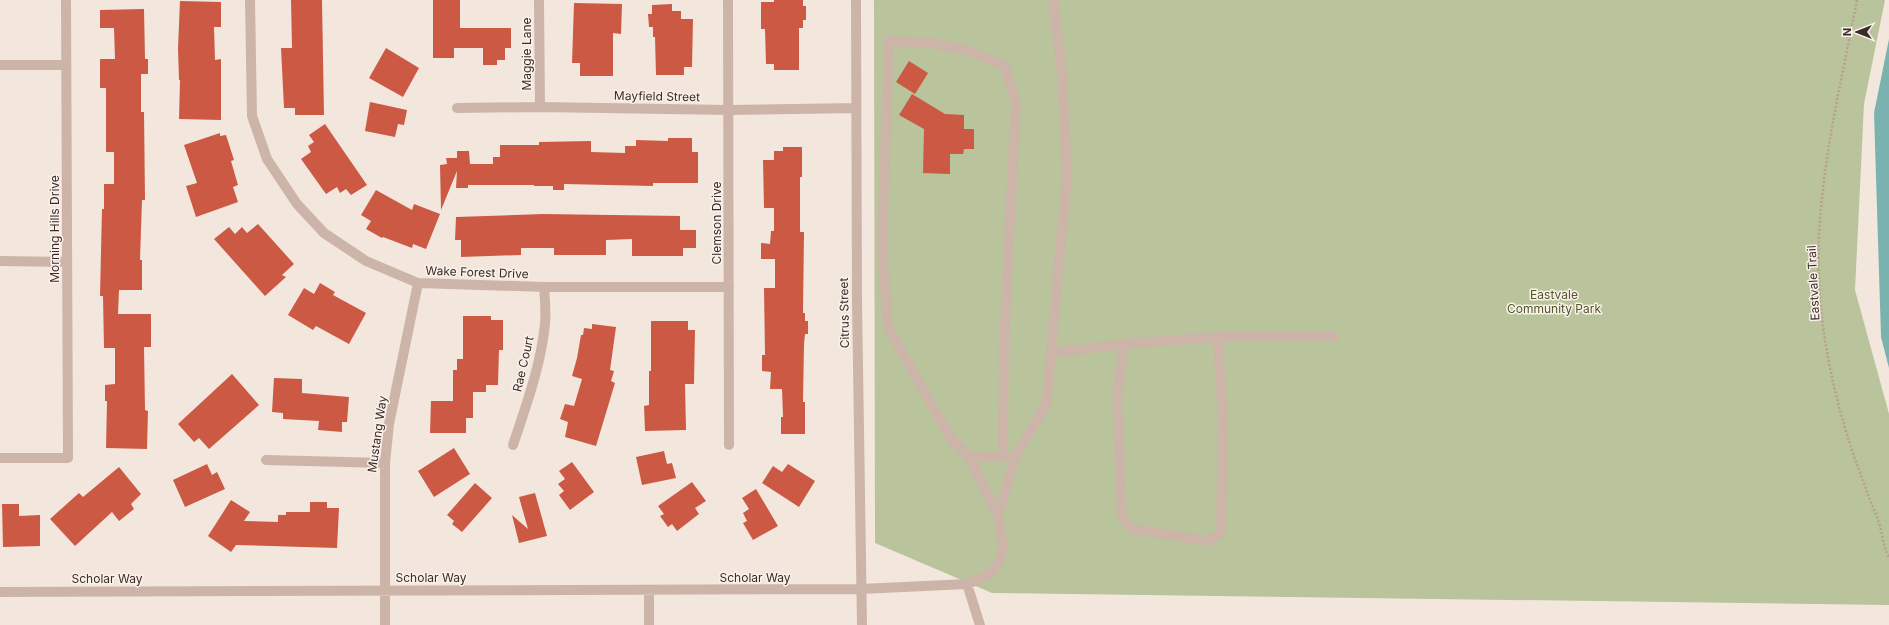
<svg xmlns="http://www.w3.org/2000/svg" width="1889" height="625" font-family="Inter,sans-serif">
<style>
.green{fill:#b9c39c}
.water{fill:#7ab2b0}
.building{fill:#cb5943}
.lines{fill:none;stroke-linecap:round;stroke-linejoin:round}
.path{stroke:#b89f92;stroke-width:2.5;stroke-dasharray:2 2;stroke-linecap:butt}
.minor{stroke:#ccb5a8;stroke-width:10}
.labels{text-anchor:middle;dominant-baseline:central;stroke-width:3;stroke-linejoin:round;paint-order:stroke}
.street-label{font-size:12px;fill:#392c28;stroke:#fbf1ea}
.park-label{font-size:12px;fill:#4c582b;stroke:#fbf1ea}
</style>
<rect width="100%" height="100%" fill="#f3e7dd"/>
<path class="green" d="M874,0H1885L1864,104L1855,290L1889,414V605L992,593L875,543Z"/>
<path class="water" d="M1889,39V368L1881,337L1874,113Z"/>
<path class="building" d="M291,0H322L324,115H295V108H284L281,48H292Z
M433,0H460V28H511V48H505V60H497V65H483V48H454V58H433Z
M774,0H803V6H806V20H803V28H799V70H774V64H766L765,29H761V2H774Z
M180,1L221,2V27H214L215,60L221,59V120L179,119L180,80H179L178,48Z
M574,3L622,4L621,34L613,33V76H580V63H572Z
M672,4V11H681V19H693L692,67H684V75H656L655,37H653V27H649L648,14H652V5Z
M144,9L145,59H148V74H141V112H144L145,200H142L140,260H142V290H119L118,314H151V347H144L145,410L148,411L147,449L106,448L107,401H105V385L115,384V348H104L103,296H100L102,209H104V184H114V152H106V88H100V59H115L114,28H100V10Z
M386,48L419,68L403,97L369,78Z
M909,61L928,73L915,94L896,82Z
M912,94L945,114L964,115V129H974V149H964L963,154H950V174L923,173L924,129L899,115Z
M370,102L407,110L404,125L398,124L395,137L365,131Z
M325,124L367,185L351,195L346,189L340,193L337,187L326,194L301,159L311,152L308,146L314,142L309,135Z
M220,133V136L226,135L234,160L231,161L238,185L233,187L238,202L196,217L186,186L197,183L184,145Z
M668,138H692V152H698V183H653V186L564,184V190H553V186H534V185H468V188H456L457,171L441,210L440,165L447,164L446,158H457V151H469L470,164H493V157H500V145H539V142L591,141V152L625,153V146H636V140L668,141Z
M783,147H802V177H800V232H804L803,313H805V321H808V334H805L804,344L803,402H805V434H781V417H783L782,389H770L771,372L762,371V355H765L764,288H775V259H761V243L770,244L771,231H774V208H764L763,160H774V151H783Z
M376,190L412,210L414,204L440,214L426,249L413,244L412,248L383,237L382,238L366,229L371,221L361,215Z
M543,214L680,216V230H696V248H683V256H632V239L606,240V255H554V248H521V255L461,257V240H455L456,217Z
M258,224L294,264L282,275L286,277L265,296L214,239L229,227L235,234L242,227L247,233Z
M320,283L335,292L333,295L366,313L349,344L316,326L313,330L288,315L304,288L314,294Z
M463,316H491V320H503V350H499L498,385H486V392H473V418H466V433H430L431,401H453V370H457V359H463Z
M651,321H688V330H695L694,384H685L686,430L645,431L644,406L649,405V371H651Z
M592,324L616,327L610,370L614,371L611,381L615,383L596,446L565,437L568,422L560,419L565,404L574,406L582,379L572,376L577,358L581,335H583L584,328L592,329Z
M232,374L259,405L209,449L199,438L194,442L178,424Z
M274,378L302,379V393L349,397L347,422H342V432L318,430L319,421L283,419V413L272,412Z
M454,448L470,474L434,497L418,471Z
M664,451L667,464L672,463L676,478L642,485L636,457Z
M572,462L594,492L570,510L559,495L564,491L558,484L565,479L559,471Z
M207,464L212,475L217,472L225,489L185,507L173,480Z
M788,464L815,481L799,507L762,483L773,466L782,472Z
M119,467L141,494L131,504L134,509L119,521L112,512L75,546L50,519L79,493L83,497Z
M692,482L706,501L695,508L699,514L677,531L672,524L668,527L660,516L664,514L658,506Z
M475,483L492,498L462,532L452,524L454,521L447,515Z
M756,489L778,526L753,540L743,523L747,521L743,513L749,509L742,498Z
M535,493L547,536L519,543L512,515L528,529L519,497Z
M231,500L250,512L244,521L278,522V515H286V512H310V502H327V508H339L337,548L236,545L231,552L208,536Z
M2,504H19V516L40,515V546L3,547Z"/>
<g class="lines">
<path class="path" d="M1857,0C1842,78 1823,156 1819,235C1815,322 1835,409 1866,489C1870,501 1876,513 1880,526C1883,537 1883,547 1889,557"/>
<path class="minor" d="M250,0L252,116L267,159L297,204L324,233L366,261L418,283L544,287H729
M539,0L540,107
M728,0L729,445
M856,0L857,301L862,625
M0,65H66
M457,108L540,107L729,110L856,108
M0,261L67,262
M1218,337H1334
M1051,353L1124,344L1117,396L1122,517L1131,529L1208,541L1221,533L1223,422L1218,337L1124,344
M513,445C526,406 541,365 545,324C546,312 545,299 544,287
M969,457L1008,456
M0,458H68L66,0
M266,460L385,463
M998,515L1016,455L1046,405L1067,176L1062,73L1053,0
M967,584L980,625
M0,592L861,589L967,584L985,577L996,567L1000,560L1003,547L998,515L969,457L950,437L888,327L882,244L889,41L932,43L972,52L1005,66L1016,103L1004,341L1003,456
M385,625V463L389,424L418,283
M649,625V590"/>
</g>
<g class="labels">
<g class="street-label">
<text transform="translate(526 54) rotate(-90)">Maggie Lane</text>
<text transform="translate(657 96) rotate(1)">Mayfield Street</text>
<text transform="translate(716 223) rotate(-90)">Clemson Drive</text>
<text transform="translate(54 229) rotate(-90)">Morning Hills Drive</text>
<text transform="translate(477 272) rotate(2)">Wake Forest Drive</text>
<text transform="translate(1813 283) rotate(-93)">Eastvale Trail</text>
<text transform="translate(844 313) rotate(-91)">Citrus Street</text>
<text transform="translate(523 364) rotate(-77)">Rae Court</text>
<text transform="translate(377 434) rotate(-82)">Mustang Way</text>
<text x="431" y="577">Scholar Way</text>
<text x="755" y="577">Scholar Way</text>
<text x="107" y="578">Scholar Way</text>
</g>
<g class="park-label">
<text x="1554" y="294">Eastvale<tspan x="1554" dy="14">Community Park</tspan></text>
</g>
</g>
<g transform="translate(1857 32) rotate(270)" stroke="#fbf1ea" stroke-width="3" paint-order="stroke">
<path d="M0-3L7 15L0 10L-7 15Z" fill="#392c28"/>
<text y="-6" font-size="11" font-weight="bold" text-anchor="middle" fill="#392c28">N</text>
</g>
</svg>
